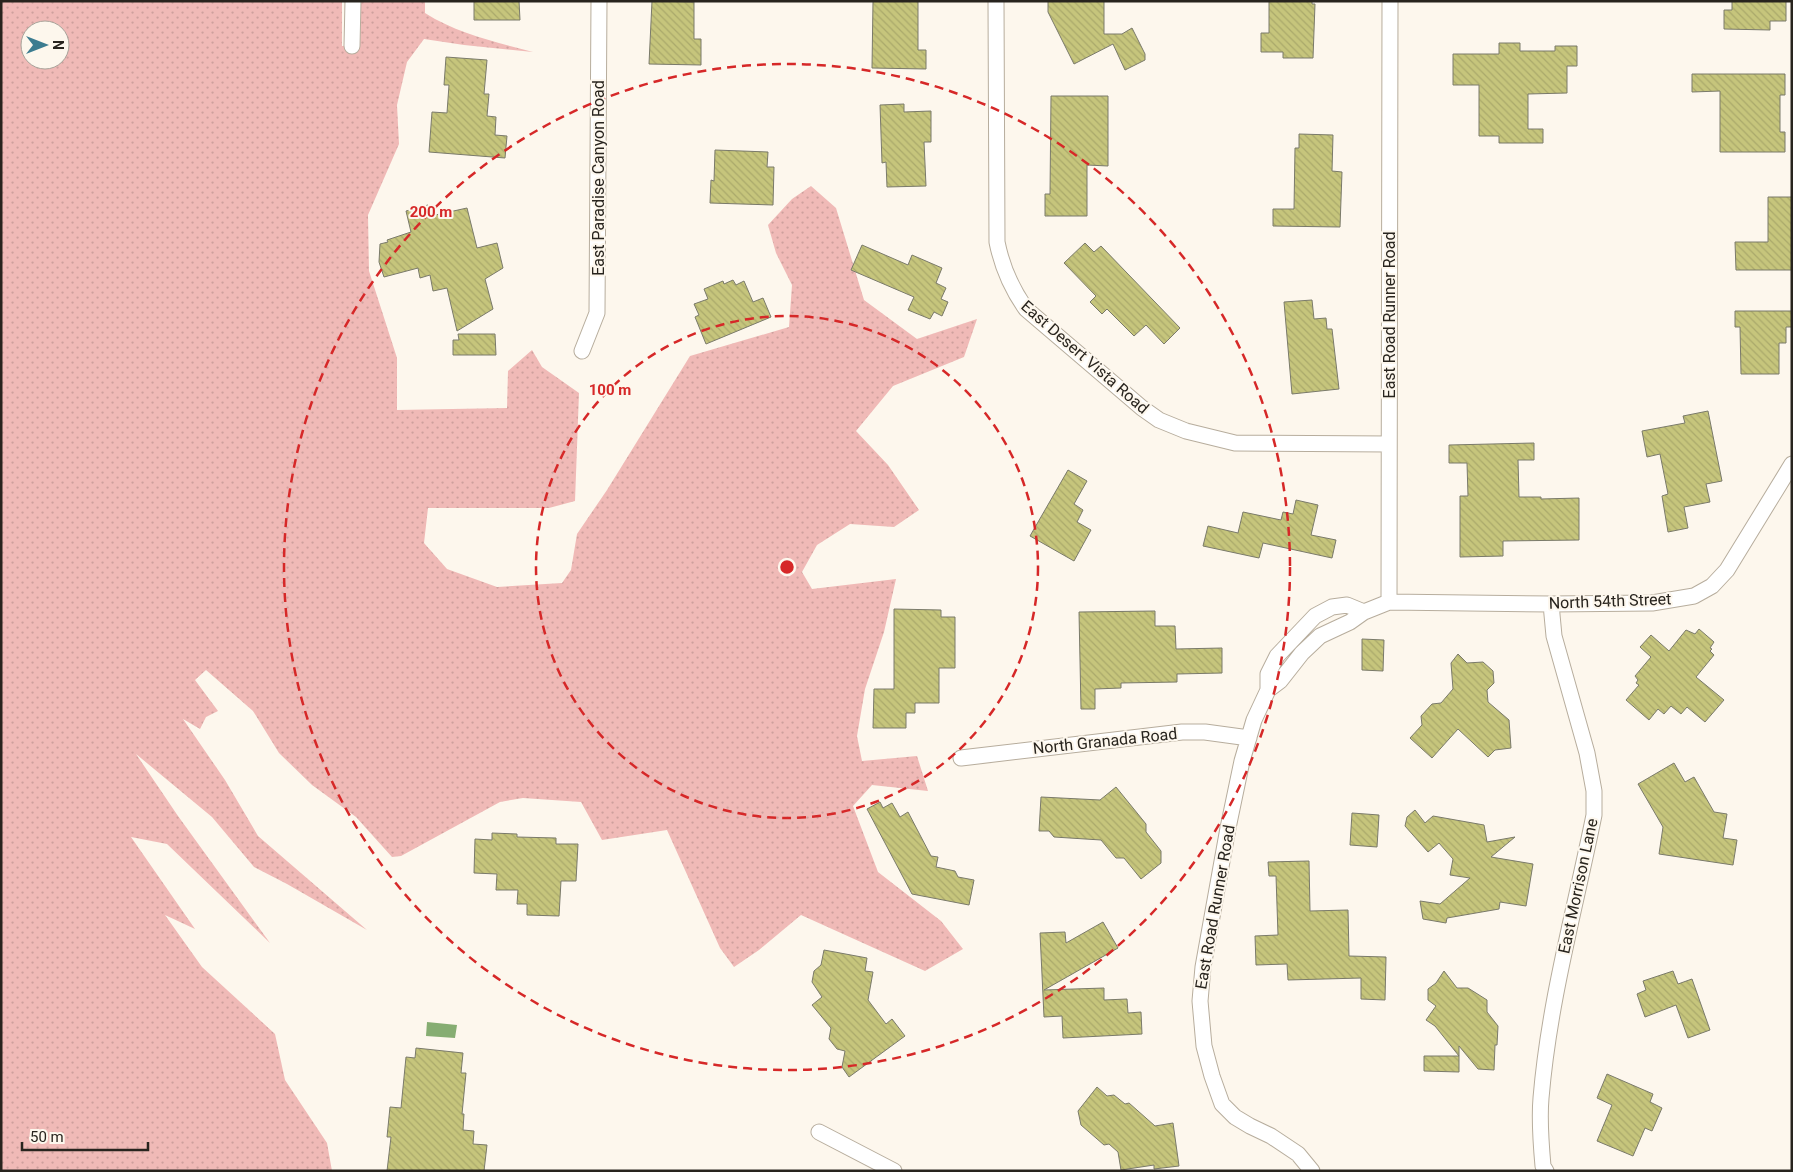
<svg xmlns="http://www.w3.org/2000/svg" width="1793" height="1172" font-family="Roboto,sans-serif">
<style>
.grass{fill:url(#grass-dots);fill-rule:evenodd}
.water{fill:#86ad72}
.building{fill:url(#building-back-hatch);stroke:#7a7a6a}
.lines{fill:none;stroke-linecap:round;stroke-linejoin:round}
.street-casing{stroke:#b7ad9d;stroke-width:17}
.street{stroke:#fff;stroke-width:15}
.ring{fill:none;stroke:#d62828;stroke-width:2.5;stroke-dasharray:9 6}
.labels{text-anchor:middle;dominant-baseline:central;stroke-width:4;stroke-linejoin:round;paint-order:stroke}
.street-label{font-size:16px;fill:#28241e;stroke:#fdf7ed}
.centre{fill:#d62828;stroke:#fdf7ed;stroke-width:2.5}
.ring-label{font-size:15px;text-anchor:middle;font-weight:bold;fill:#d62828;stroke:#fdf7ed;stroke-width:4;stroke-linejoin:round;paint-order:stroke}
</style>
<defs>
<pattern id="grass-dots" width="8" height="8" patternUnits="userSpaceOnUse" patternTransform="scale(1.25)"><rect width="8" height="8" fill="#f0bab7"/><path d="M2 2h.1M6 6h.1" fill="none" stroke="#cea09d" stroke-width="1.8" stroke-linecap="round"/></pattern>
<pattern id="building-back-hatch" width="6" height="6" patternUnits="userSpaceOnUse" patternTransform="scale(1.25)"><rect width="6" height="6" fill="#c6c57c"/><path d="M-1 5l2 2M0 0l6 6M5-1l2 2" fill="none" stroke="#aaa96b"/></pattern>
</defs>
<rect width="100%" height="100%" fill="#fdf7ed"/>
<path class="grass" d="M1,1H342V46L360,45L361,1H425V13C458,34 496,42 533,52L464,45L424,39L407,62L397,105L399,144L368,215L369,271L397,358V410L507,408L508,371L532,350L542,367L579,393L575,501L549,508H428L424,543L447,569L497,587L562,583L571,570L577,534L607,490L690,356L789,327L792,285L776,253L768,225L792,199L811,186L836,208L864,300L917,339L977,319L964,357L893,386L856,431L888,465L919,510L894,527L850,524L817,545L802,572L812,589L896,579L884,632L865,689L857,736L862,761L917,756L928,791L872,785L853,806L878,872L941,921L963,949L925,971L801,915L759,950L734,967L720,948L667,830L602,840L581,802L523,798L500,802L401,856L392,857L356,817L312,785L279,753L253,711L206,670L195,680L218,711L206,717L200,729L183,719L225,780L258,836L367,930L287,884L254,867L212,817L136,754L178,816L270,943L167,844L131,837L195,929L165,915L202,967L275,1034L285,1080L327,1143L332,1171H1ZM30,30H60V60H30Z"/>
<path class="water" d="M427,1022L457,1025L455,1038L426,1036Z"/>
<path class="building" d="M474,1H519L520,20H474Z
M652,1L694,2V39H701V65L649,64Z
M873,1H918V50H926V69L872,68Z
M1048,1H1104V34H1122L1132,28L1145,54V60L1125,70L1113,44L1074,64L1048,12Z
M1269,1H1312V4H1315L1313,58H1283V52H1261V33H1269Z
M1732,1H1786V21H1770V30L1724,29V10H1732Z
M1499,43H1520V51H1555V46H1577V66H1567V93L1528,94V129H1543V143H1499V136H1479V85H1453V54H1499Z
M446,57L487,60L484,94H489L487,116L496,117L495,135L507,136L505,158L429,152L432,112L447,113L449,85H444Z
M1692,74H1785V95H1780V132H1785V152H1720V91L1692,92Z
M1051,96H1108V166L1087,165V216H1045V194H1050Z
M904,104V112L931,111V142H924L926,186L887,187L886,162L882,163L880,105Z
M1299,134L1333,135L1332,171L1342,172L1340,227L1273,226V209H1294L1295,148H1299Z
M715,150L768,152L767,167H774L773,205L710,203L711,180L714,181Z
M1768,197H1792V270H1736L1735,242H1768Z
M428,205L431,216L467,208L477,248L497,243L503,268L485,279L493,309L457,331L447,288L433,291L430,275L420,278L418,268L384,277L379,262L380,244L388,242L387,240L411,232L406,211Z
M1085,243L1094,252L1101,246L1180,328L1164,344L1146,325L1134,336L1107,309L1102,314L1090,302L1096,296L1064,263Z
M862,245L908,265L912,255L942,268L936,283L946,288L941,299L948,302L942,316L934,312L930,319L908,310L914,297L851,270Z
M733,280L736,285L744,281L753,302L763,298L771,317L706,344L695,317L699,315L694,304L708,299L704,289L723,281L724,284Z
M1312,300L1314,319L1326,318L1327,329H1332L1339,389L1292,394L1284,302Z
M1735,311H1792V327H1786V343H1779V374H1741L1740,327H1735Z
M458,334H495L496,355H453V340H459Z
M1708,411L1722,481L1706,484L1710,502L1684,507L1688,528L1668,532L1662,496L1668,494L1660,454L1647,457L1642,431L1685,423L1683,416Z
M1534,443V460H1518L1519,497H1541V499L1579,498V540L1503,541V556L1460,557V496H1468L1467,463H1449V445Z
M1068,470L1087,481L1074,504L1083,510L1077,522L1091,530L1074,561L1030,536Z
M1296,500L1318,505L1311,535L1336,540L1332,558L1263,543L1259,558L1203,546L1208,526L1238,533L1243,512L1281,520L1283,512L1293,514Z
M894,609L941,610V617H955V668H939V703H915V713H906V728H873L874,689H894Z
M1155,611V626H1175L1176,649L1222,648V673L1177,674V682L1121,683V688L1095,689V709H1081L1079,612Z
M1699,629L1714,642L1710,648L1712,649L1710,651L1714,655L1696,677L1724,700L1705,722L1687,707L1681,714L1671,706L1664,714L1658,709L1649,720L1626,700L1639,685L1636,683L1638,680L1635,676L1651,657L1640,647L1651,635L1669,651L1686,630L1695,634Z
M1362,639L1384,640L1383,671L1362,670Z
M1458,654L1467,663L1483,662L1493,671L1494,683L1487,690L1488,702L1509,720L1511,748L1495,750L1488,757L1458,729L1432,758L1410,738L1422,725L1421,716L1432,704L1441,703L1453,689L1451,663Z
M1674,763L1685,782L1694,777L1714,812L1727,814L1723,838L1737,840L1733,865L1659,854L1663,827L1638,784Z
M1116,787L1146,824V832L1161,851V863L1141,879L1124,858H1116L1101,840L1054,837L1049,831H1039L1041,797L1100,800Z
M880,802L883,808L892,803L900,817L908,812L931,856L938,857L936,867L955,871L958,877L974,880L969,905L912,894L867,809Z
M1415,810L1425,823L1433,816L1484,825L1487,842L1515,837L1491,857L1533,864L1526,906L1500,902L1499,909L1447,918L1446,923L1423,919L1420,901L1440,904L1470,878L1450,875L1453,859L1439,843L1428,852L1405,826L1407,817Z
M1352,813L1379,815L1377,847L1350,845Z
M492,833L517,834V837L556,838V844H578L576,881H561L559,916L527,915V904H517L518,890H496L497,874L474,873L475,839L492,840Z
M1309,861L1310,911L1348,910L1349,956L1386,957L1385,1000L1361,999V978L1288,980L1287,964L1256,965L1255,936L1278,935L1276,876H1269L1268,862Z
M1103,922L1118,948L1044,990L1104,988V1000L1127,999L1128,1013L1141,1012L1142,1034L1063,1038L1062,1016L1044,1017L1040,933L1065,932L1066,943Z
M824,950L867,958L865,971L873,972L868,1000L886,1024L892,1019L905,1036L849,1077L842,1067L845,1051L837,1049L829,1039L831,1028L812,1005L822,997L812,982L814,971L821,965Z
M1444,971L1457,988H1468L1487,1000V1012L1498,1026L1497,1045H1495L1494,1070L1478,1069L1459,1046V1072L1424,1071V1056H1459L1435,1026L1426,1020L1436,1006L1428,1000V989L1436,983Z
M1673,971L1678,984L1692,979L1710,1030L1688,1038L1676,1005L1645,1017L1637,994L1646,990L1643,981Z
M416,1048L463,1053L461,1073H466L462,1114H464L463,1130L474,1131L473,1144L487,1145L484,1171H387L391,1137H387L390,1107L401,1108L406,1057L415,1058Z
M1607,1074L1653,1094L1650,1102L1662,1108L1652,1131L1645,1128L1633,1156L1597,1141L1612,1105L1597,1098Z
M1097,1087L1107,1096L1114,1095L1125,1104L1129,1103L1155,1126L1173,1123L1179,1166L1154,1169V1165L1121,1170L1118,1152L1109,1144L1104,1145L1081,1125L1078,1111Z"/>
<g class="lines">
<defs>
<path id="street" d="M996,1L997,242C1002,267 1011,288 1026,309L1142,408L1159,420L1186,431L1235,443L1389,444
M352,46L353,1
M582,351L597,313L599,1
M1389,602L1390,1
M1268,690L1280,681L1302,653L1320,636L1350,622L1364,612L1389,602L1551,604L1652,603L1694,596L1712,586L1727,570L1792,464
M961,758L1182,732H1205L1249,738
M819,1132L894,1171
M1312,1171L1298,1154L1271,1136L1250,1126L1235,1117L1222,1104L1212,1076L1204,1046L1200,1001L1203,967L1228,828L1242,761L1254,720L1268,690V674L1277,656L1315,616L1332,607L1347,605L1364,612
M1546,1171L1543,1166C1541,1144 1539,1121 1541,1098C1549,1002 1575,909 1594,815V791L1587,753L1554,636L1551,604"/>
</defs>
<use href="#street" class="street-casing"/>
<use href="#street" class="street"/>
</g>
<g class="ring">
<circle cx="787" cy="567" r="251"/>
<circle cx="787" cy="567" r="503"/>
</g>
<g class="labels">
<g class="street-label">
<text transform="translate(598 178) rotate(-90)">East Paradise Canyon Road</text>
<text transform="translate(1389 315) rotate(-90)">East Road Runner Road</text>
<text transform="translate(1085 357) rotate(41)">East Desert Vista Road</text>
<text transform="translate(1610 601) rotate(-2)">North 54th Street</text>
<text transform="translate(1105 741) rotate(-6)">North Granada Road</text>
<text transform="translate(1578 886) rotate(-78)">East Morrison Lane</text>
<text transform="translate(1215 907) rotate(-80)">East Road Runner Road</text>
</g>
</g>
<circle cx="787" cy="567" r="8" class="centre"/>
<g class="ring-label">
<text x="431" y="217">200 m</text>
<text x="610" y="395">100 m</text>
</g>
<rect width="1793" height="1172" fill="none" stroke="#28241e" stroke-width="5"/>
<g transform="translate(45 45) rotate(90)"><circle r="24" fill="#fdf7ed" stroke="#a8a39a"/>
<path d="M0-4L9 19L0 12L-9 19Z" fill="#3c7c90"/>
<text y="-8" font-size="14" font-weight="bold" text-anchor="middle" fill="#28241e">N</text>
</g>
<path d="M22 1142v8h126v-8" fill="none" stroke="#28241e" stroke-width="2.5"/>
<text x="30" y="1142" font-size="15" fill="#28241e" stroke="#fdf7ed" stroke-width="4" paint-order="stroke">50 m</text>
</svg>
